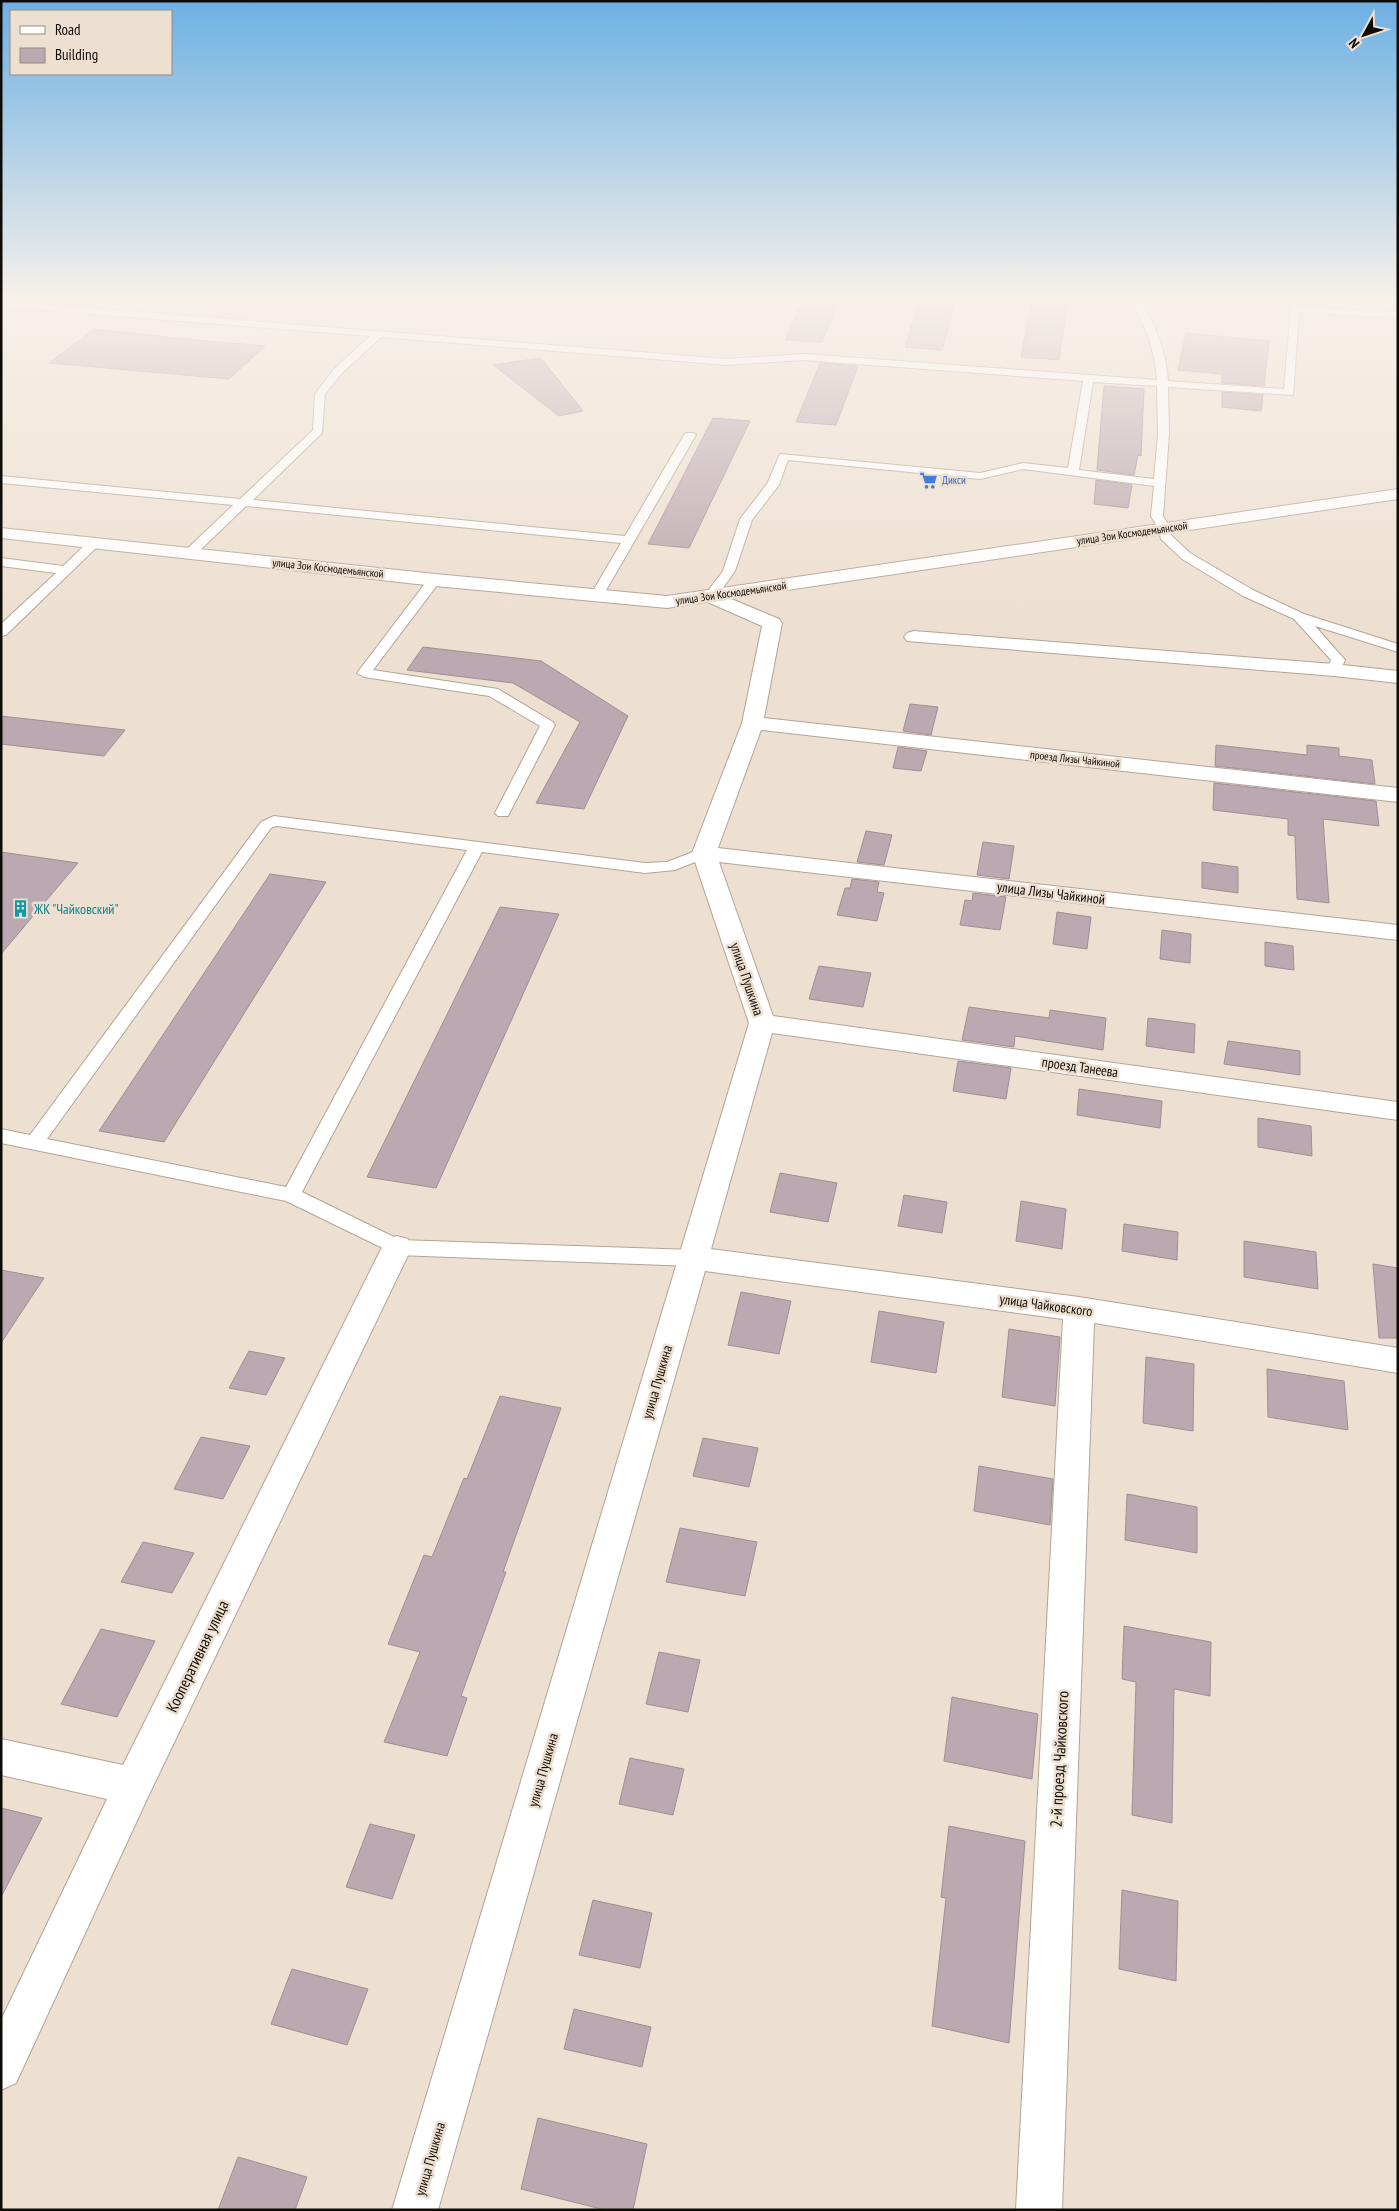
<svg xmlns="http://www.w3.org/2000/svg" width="1399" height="2211" font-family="'PT Sans Narrow',sans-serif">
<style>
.building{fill:#bba8b0;stroke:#a08e96}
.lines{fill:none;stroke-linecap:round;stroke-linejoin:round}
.service-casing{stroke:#b1a496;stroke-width:2}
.minor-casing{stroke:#b1a496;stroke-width:2}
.tertiary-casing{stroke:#b1a496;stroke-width:2}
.service{fill:#fff;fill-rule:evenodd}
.minor{fill:#fff;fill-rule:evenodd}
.tertiary{fill:#fff;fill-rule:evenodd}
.labels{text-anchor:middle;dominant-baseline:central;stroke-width:5;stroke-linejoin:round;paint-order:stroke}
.far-shop-label{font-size:11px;fill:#366cbe;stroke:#eee0d1;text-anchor:start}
.far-street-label{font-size:11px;fill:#0f0b06;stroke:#eee0d1}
.street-label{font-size:14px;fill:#0f0b06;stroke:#eee0d1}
.culture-label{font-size:14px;fill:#0d838f;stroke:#eee0d1;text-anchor:start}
.near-street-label{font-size:16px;fill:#0f0b06;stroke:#eee0d1}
</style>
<rect width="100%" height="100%" fill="#eee0d1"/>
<path class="building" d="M803,301H839L822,342L785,340Z
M919,301H955L942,350L905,347Z
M1031,303L1067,305L1059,360L1021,357Z
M94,329L196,340L265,346L229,379L49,363Z
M1186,333L1269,341L1264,386L1222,383V374L1178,370Z
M541,358L583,411L559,416L493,365Z
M820,363L858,366L836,425L796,422Z
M1104,386L1144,389L1141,456L1138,455L1134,475L1097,470Z
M1222,392L1263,395L1261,411L1222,407Z
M713,418L750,421L689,548L648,544Z
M1096,480L1132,485L1128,508L1094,504Z
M423,647L541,661L628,716L584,809L536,803L580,722L513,683L407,670Z
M910,704L938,707L931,735L903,731Z
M1,716L125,730L104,756L1,744Z
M1216,745L1307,755V745L1339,748V756L1372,760L1375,784L1215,766Z
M898,747L927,751L921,771L893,768Z
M1214,783L1376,801L1379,826L1323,819L1329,903L1297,899L1295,836L1288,835V819L1213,810Z
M866,831L892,835L884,865L857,862Z
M983,842L1014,846L1009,879L977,875Z
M1,852L78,863L1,954Z
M1202,862L1238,867V893L1202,888Z
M270,874L326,882L164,1142L99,1131Z
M852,879L879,882L877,892L884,893L877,921L837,915L845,888H850Z
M973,893L1006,897L1000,930L960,925L965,900L972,901Z
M500,907L559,914L436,1188L367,1177Z
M1057,912L1091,917L1087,949L1053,944Z
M1162,930L1191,934L1190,963L1160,959Z
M1265,942L1293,946L1294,970L1265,966Z
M819,966L871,973L863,1007L809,999Z
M969,1007L1049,1018L1050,1010L1106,1018L1103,1050L1015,1036L1014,1047L962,1040Z
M1148,1018L1195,1024L1194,1053L1146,1046Z
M1228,1041L1300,1051V1075L1224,1064Z
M958,1061L1011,1068L1006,1099L953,1091Z
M1079,1089L1162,1101L1160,1128L1077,1115Z
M1258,1118L1311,1126L1312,1156L1258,1147Z
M780,1173L837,1183L828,1222L770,1212Z
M904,1195L947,1202L942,1233L898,1226Z
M1021,1201L1066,1209L1062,1249L1016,1241Z
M1124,1224L1178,1232L1177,1260L1122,1251Z
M1244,1241L1316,1252L1318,1289L1244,1277Z
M1373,1264L1398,1268V1338H1379Z
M1,1270L44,1278L1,1343Z
M741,1292L791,1301L779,1354L728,1345Z
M879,1311L944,1322L936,1373L871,1362Z
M1009,1329L1060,1337L1055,1406L1002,1397Z
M249,1351L285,1358L266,1395L229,1388Z
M1146,1357L1194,1364L1193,1431L1143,1423Z
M1267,1369L1344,1381L1348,1430L1268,1417Z
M500,1396L561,1408L503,1572H506L461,1696L467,1698L447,1756L384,1742L420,1652L388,1644L424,1555L432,1557L464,1478L467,1479Z
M201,1437L250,1446L223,1499L174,1489Z
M703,1438L758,1448L749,1487L693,1476Z
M979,1466L1053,1479L1050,1525L974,1511Z
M1127,1494L1197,1507V1553L1125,1540Z
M680,1528L757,1542L745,1596L666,1582Z
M143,1542L194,1553L172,1593L121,1582Z
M1124,1626L1211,1642L1210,1696L1174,1689L1172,1823L1132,1815L1136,1682L1122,1679Z
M101,1629L155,1641L117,1717L61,1704Z
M659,1652L700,1660L688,1712L646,1704Z
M952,1697L1038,1714L1032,1779L944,1761Z
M630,1758L684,1769L673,1815L619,1804Z
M1,1808L42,1818L1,1897Z
M370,1824L415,1835L392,1899L346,1887Z
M949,1826L1025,1841L1009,2043L932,2026L946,1898L941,1897Z
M1122,1890L1178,1901L1176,1981L1119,1969Z
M593,1900L652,1913L640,1968L579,1955Z
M292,1969L368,1989L347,2045L271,2024Z
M574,2009L651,2027L642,2067L564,2049Z
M538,2118L647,2144L633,2210H605L521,2189Z
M238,2157L307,2177L295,2210H218Z"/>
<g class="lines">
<defs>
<path id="service" d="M1,301L727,359L804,354L1157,380C1155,351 1146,326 1131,301H1141C1156,326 1166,351 1168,381L1284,389L1291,307L1398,312V318L1299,312L1293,395L1168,387L1169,434L1163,516L1170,528L1171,535L1190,553L1253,590L1304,614L1398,644V652L1315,626L1345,660L1339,673H1329L1327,670L1331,660L1294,619L1243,596L1182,559L1161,539L1158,528L1151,516L1154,486L1023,469L980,479L788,460L779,485L752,520L735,571L715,599L710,600L704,596L723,571L740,519L767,484L780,454L980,473L1023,463L1068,468L1083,381L804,360L727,365L381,337L341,374L325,394L322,433L253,500L625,536L684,435L686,433H694L696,435L601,599L596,600L590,596L621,543L246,506L194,556H186L184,553L186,550L233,505L1,483V476L240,499L313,430L315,394L333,370L370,336L1,307ZM1093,382L1157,386L1158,434L1154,479L1079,470Z
M94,539L98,540L100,543L98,546L6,635L1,636V624L56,573L1,566V558L63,566L90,540Z
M435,576L441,580L373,670L498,689L553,722L555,725L508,816H498L495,813L540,726L489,696L364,677L357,673L430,577Z
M274,816L645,863L667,862L698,850H710L712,853L710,856L675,870L645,873L482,852L302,1192L400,1240L693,1250L700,1253L703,1258L700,1263L693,1266L397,1255L286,1201L1,1143V1129L30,1135L261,822ZM276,826L467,850L286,1187L47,1139L271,828Z"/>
<path id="minor" d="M710,590L779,619L782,623L764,718L1398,788V802L761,730L718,848L1398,925V940L719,862L773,1016L1398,1102V1120L772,1033L711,1249L1079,1297L1398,1348V1373L1094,1323L1062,2210H1016L1063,1319L705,1271L438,2210H392L749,1023L692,853L742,723L762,626L703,600L701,596L703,592Z
M914,631L1334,664L1398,671V683L1334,676L907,641L904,637L907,633Z
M397,1236L408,1239L412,1247L147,1799L16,2083L1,2090V2020L107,1799L1,1775V1739L123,1765L386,1239Z"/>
<path id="tertiary" d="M1398,489V499L667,608L435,586L1,538V528L435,574L667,596Z"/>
</defs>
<use href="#service" class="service-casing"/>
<use href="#minor" class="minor-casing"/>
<use href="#tertiary" class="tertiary-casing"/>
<use href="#service" class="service"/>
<use href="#minor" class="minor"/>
<use href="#tertiary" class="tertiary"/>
</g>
<linearGradient id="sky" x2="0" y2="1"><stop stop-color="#6db0e4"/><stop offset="0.49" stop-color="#f7f1ea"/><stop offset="1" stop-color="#f7f1ea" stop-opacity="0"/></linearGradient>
<rect width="1399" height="610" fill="url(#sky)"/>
<defs>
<symbol id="supermarket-bare" viewBox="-9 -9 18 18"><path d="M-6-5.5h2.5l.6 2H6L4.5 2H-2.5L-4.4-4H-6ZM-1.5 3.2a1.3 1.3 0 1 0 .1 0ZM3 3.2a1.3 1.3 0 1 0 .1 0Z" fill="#3f7fe0" stroke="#eee0d1" stroke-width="2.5" paint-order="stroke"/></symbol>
<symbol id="building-bare" viewBox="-9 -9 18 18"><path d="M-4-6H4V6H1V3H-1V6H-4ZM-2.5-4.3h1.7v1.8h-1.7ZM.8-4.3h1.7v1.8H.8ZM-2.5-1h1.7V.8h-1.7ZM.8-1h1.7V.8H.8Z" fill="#0f9aa8" stroke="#eee0d1" stroke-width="2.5" paint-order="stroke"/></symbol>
</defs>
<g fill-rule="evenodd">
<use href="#supermarket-bare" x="916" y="468" width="25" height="25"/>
<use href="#building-bare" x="8" y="896" width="25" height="25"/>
</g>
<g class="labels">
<g class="far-shop-label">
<text x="942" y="480">Дикси</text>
</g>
<g class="far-street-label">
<text transform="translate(1132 533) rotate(-8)">улица Зои Космодемьянской</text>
<text transform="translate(328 568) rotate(6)">улица Зои Космодемьянской</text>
<text transform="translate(731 593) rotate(-8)">улица Зои Космодемьянской</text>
<text transform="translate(1075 759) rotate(6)">проезд Лизы Чайкиной</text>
</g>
<g class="street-label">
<text transform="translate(1051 893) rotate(7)">улица Лизы Чайкиной</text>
<text transform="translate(747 979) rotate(71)">улица Пушкина</text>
<text transform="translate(1080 1067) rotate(8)">проезд Танеева</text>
<text transform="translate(1046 1305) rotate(8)">улица Чайковского</text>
<text transform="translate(657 1382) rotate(-74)">улица Пушкина</text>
<text transform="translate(543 1770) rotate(-74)">улица Пушкина</text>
<text transform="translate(430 2159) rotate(-74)">улица Пушкина</text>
</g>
<g class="culture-label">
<text x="34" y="909">ЖК "Чайковский"</text>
</g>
<g class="near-street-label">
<text transform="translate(197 1656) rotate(-64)">Кооперативная улица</text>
<text transform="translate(1059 1759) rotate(-87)">2-й проезд Чайковского</text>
</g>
</g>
<rect width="1399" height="2211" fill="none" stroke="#0f0b06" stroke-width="5"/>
<rect x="10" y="10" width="162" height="65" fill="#eee0d1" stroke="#958b80"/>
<rect x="20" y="26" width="25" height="8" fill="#ffffff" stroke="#958b80"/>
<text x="55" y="35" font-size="15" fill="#0f0b06">Road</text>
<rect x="20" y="48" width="25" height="15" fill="#bba8b0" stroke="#958b80"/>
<text x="55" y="60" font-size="15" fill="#0f0b06">Building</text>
<g transform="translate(1364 35) rotate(230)" stroke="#eee0d1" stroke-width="4" paint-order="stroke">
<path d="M0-4L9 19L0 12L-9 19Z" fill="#0f0b06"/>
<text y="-8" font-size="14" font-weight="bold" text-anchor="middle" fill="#0f0b06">N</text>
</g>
</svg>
